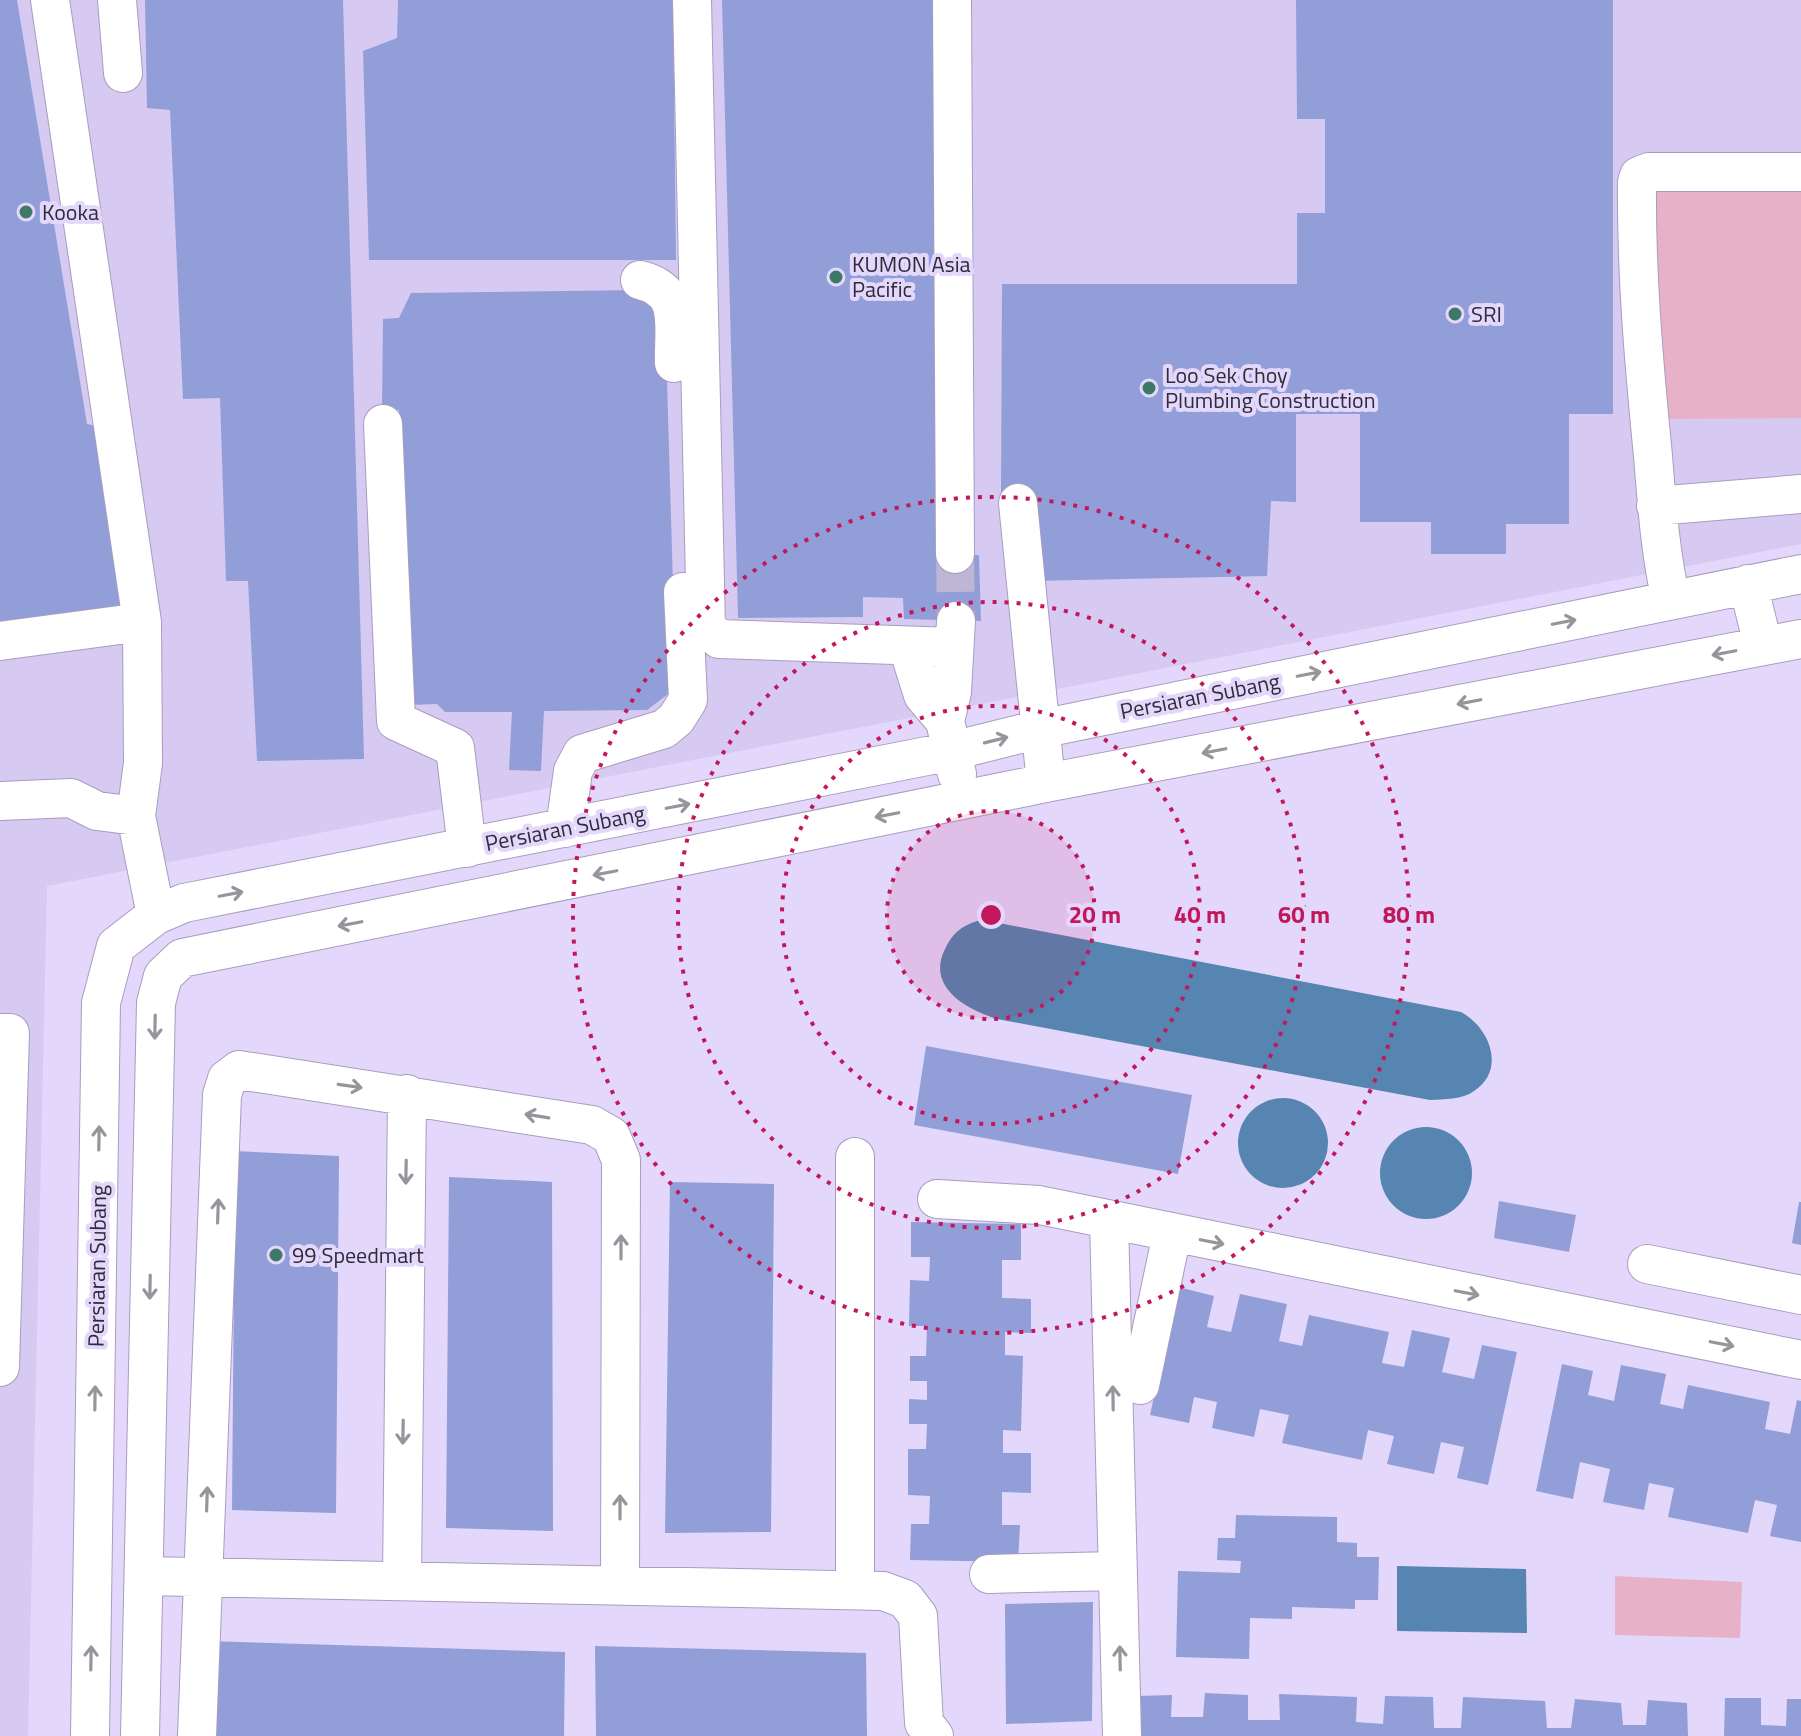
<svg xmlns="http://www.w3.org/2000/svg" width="1801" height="1736" font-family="'Titillium Web',sans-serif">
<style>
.built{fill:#d6c9f2}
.green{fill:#e7b1c8}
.water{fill:#5685b2}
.building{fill:#919ed7}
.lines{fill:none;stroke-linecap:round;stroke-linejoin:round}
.minor-tunnel{stroke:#bfb5d4;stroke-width:38;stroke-dasharray:38 19;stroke-linecap:butt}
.minor-casing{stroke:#a89dbf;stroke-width:40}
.minor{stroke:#fff;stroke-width:38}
.oneway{stroke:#97959c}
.ring{fill:none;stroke:#c2185b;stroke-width:4;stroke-dasharray:4 8}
.poi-dot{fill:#3c7a67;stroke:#e3d7fb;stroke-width:3}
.labels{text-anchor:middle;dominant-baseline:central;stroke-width:8;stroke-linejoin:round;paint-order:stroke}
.poi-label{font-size:22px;fill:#2f2b38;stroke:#e3d7fb;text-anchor:start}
.street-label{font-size:22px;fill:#2f2b38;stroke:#e3d7fb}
.centre{fill:#c2185b;stroke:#e3d7fb;stroke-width:4}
.ring-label{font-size:24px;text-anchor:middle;font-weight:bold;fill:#c2185b;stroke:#e3d7fb;stroke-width:8;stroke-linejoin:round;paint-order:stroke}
</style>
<rect width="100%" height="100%" fill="#e3d7fb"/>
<path class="built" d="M0,0H1801V544L47,886L28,1736H0Z"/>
<path class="green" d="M1801,184V418L1649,419L1648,185Z
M1615,1576L1742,1582L1740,1638L1615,1635Z"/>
<path class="water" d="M977,921L994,922L1461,1012C1489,1027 1507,1069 1474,1091C1462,1100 1444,1099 1430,1100L997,1019C966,1009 926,987 945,949C952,934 961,926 977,921Z
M1238 1143a45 45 0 1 1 90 0a45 45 0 1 1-90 0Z
M1380 1173a46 46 0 1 1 92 0a46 46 0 1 1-92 0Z
M1397,1566L1526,1569L1527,1633L1397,1631Z"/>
<path class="building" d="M0,0H17L87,424L97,426L123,616L0,632Z
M145,0H343L364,759L257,761L248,581H226L220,398L183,399L170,110L147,108Z
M398,0H673L676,260H369L363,51L397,38Z
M722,0H940L945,555H979L981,621L904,619L903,598L863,597V617L738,618Z
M1296,0H1613V414H1569V524H1506V554H1431V522H1360V414H1296V502L1271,501L1267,576L1032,581L1026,500L1001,492L1002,284H1297V213H1325V119H1297Z
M642,290L665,313L676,688L647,710L544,711L541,771L509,770L512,712H445L437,704L407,705L399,410L382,409L383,319L399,318L411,293Z
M926,1046L1192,1095L1178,1174L914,1125Z
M235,1151L339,1156L336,1513L232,1510Z
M449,1177L552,1182L553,1531L446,1528Z
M670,1182L774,1184L771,1532L665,1533Z
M1499,1201L1576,1215L1569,1252L1494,1238Z
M1799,1202H1801V1245L1792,1243Z
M911,1222L1021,1224V1260H1002V1298L1031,1299V1333L1005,1332V1355L1023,1356L1021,1431L1003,1430V1453H1031V1493L1002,1492V1525H1020L1018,1562L910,1560L911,1524H929L930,1496L908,1495V1449H926L927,1424H909V1399L927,1400V1381H910V1356H926L927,1326H909L910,1280L929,1281L930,1257H911Z
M1178,1287L1214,1296L1207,1327L1231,1332L1240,1294L1287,1304L1279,1341L1302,1346L1309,1315L1389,1332L1382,1363L1404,1367L1412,1330L1450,1338L1442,1372L1474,1379L1482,1345L1517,1352L1488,1485L1457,1478L1464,1447L1441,1442L1434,1474L1387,1464L1394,1436L1368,1430L1362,1460L1282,1443L1289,1415L1260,1409L1254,1437L1212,1428L1217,1402L1194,1397L1189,1423L1150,1415Z
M1562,1364L1593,1371L1588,1395L1614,1401L1621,1365L1666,1374L1660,1404L1683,1409L1688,1385L1770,1402L1765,1429L1790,1434L1797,1400L1801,1401V1542L1770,1536L1777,1505L1755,1500L1748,1533L1668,1517L1674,1488L1649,1483L1644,1510L1603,1502L1610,1469L1580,1462L1573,1499L1536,1491Z
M1236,1515L1337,1517V1542L1357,1543V1557H1379L1378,1600H1355V1609L1292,1607V1619L1250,1618L1249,1659L1176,1657L1178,1571L1240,1573L1241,1561L1217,1560L1218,1538H1235Z
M1093,1602L1092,1721L1006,1724L1005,1604Z
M206,1641L565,1652L564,1736H206Z
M595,1646L866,1653L867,1736H596Z
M1205,1693L1248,1695V1720H1280L1279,1694L1357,1697L1356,1722L1383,1724L1385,1696L1433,1697L1434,1728H1461L1463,1697L1545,1701L1547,1728H1571L1575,1699L1621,1703L1623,1725H1646L1648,1700L1687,1703L1688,1736H1136V1696L1172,1695L1171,1717H1203Z
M1725,1698H1761V1725L1786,1726L1787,1699H1801V1736H1724Z"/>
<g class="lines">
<path class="minor-tunnel" d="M955,554L956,621"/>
<defs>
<path id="minor" d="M50,0L142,622L143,763L136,816L156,915
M117,0L123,73
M692,0L706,627L719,639L954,647
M952,0L955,554
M640,280C684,291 673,324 674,363
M383,424L396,721L455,748L467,848
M1018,503L1046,783
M1656,506L1801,494
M1748,584L1763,645
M1671,600C1660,552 1657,505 1653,456C1644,364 1636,274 1637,182L1639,176L1649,172H1801
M956,621L952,692L945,721L957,774
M0,641L142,622
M908,647L923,695L945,721
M0,801L71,798L97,811L136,816
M565,828L573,771L582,754L664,729L676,719L688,700L683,592
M0,1033H10L0,1367
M855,1157V1589
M937,1199L1039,1205L1801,1360
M1109,1220L1122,1736
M1647,1264L1801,1295
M1140,1385L1172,1234
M989,1574L1117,1571
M144,1576L883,1591L905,1599L918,1616L924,1723L934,1736
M402,1581L407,1094
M90,1736L101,1003L116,946L156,915L184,903L952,751L1040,729L1801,574
M140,1736L156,1003L163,976L182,958L1046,783L1801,639
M197,1736L222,1095L227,1079L239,1070L592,1125L611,1136L621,1160L620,1585"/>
</defs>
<use href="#minor" class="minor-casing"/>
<use href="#minor" class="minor"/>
</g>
<defs><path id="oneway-shaft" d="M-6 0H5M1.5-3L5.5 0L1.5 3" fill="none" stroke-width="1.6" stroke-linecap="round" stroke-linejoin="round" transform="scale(2)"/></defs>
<g class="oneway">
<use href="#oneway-shaft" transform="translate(1564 622) rotate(-11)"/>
<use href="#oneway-shaft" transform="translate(1724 653) rotate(169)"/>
<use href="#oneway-shaft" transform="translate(1309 674) rotate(-11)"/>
<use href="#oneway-shaft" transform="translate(1469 702) rotate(169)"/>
<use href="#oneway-shaft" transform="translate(996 740) rotate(-14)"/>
<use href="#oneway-shaft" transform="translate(1214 751) rotate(169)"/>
<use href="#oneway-shaft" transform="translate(678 806) rotate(-11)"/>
<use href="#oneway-shaft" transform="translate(887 815) rotate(169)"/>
<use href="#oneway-shaft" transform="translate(605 873) rotate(169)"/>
<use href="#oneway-shaft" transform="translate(231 894) rotate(-11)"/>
<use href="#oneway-shaft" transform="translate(350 924) rotate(169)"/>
<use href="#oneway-shaft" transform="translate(155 1027) rotate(91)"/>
<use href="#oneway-shaft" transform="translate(350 1086) rotate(8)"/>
<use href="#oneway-shaft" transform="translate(537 1116) rotate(-171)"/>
<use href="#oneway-shaft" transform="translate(99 1138) rotate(-89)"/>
<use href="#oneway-shaft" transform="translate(406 1172) rotate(91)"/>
<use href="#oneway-shaft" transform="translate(218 1211) rotate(-88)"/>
<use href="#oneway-shaft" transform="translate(1212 1242) rotate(11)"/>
<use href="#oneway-shaft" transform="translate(621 1247) rotate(-90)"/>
<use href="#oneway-shaft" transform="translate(150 1287) rotate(91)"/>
<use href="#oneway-shaft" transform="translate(1467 1293) rotate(11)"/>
<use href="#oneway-shaft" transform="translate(1722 1344) rotate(11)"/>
<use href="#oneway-shaft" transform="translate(95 1398) rotate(-89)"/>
<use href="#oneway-shaft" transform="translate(1113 1398) rotate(-91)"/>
<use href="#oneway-shaft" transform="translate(403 1432) rotate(91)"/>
<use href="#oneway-shaft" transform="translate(207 1499) rotate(-88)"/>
<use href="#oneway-shaft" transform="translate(620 1507) rotate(-90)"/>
<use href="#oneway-shaft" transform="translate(91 1658) rotate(-89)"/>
<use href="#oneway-shaft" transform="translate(1120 1658) rotate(-91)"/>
</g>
<circle cx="991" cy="915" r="104" fill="#c2185b" fill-opacity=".12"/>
<g class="ring">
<circle cx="991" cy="915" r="104"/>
<circle cx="991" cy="915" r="209"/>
<circle cx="991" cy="915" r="313"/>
<circle cx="991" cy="915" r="418"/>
</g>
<g class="poi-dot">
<circle cx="26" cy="212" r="8"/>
<circle cx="836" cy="277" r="8"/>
<circle cx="1455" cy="314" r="8"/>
<circle cx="1149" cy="388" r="8"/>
<circle cx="276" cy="1255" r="8"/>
</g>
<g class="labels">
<g class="poi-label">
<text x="42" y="212">Kooka</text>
<text x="852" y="264">KUMON Asia<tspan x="852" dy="25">Pacific</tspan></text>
<text x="1471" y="314">SRI</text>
<text x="1165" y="375">Loo Sek Choy<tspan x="1165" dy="25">Plumbing Construction</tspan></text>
<text x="292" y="1255">99 Speedmart</text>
</g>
<g class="street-label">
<text transform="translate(1200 696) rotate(-11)">Persiaran Subang</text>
<text transform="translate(565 828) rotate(-11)">Persiaran Subang</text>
<text transform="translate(97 1266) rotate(-89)">Persiaran Subang</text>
</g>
</g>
<circle cx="991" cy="915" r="12" class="centre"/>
<g class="ring-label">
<text x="1095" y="923">20 m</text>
<text x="1200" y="923">40 m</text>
<text x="1304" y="923">60 m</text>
<text x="1409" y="923">80 m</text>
</g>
</svg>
